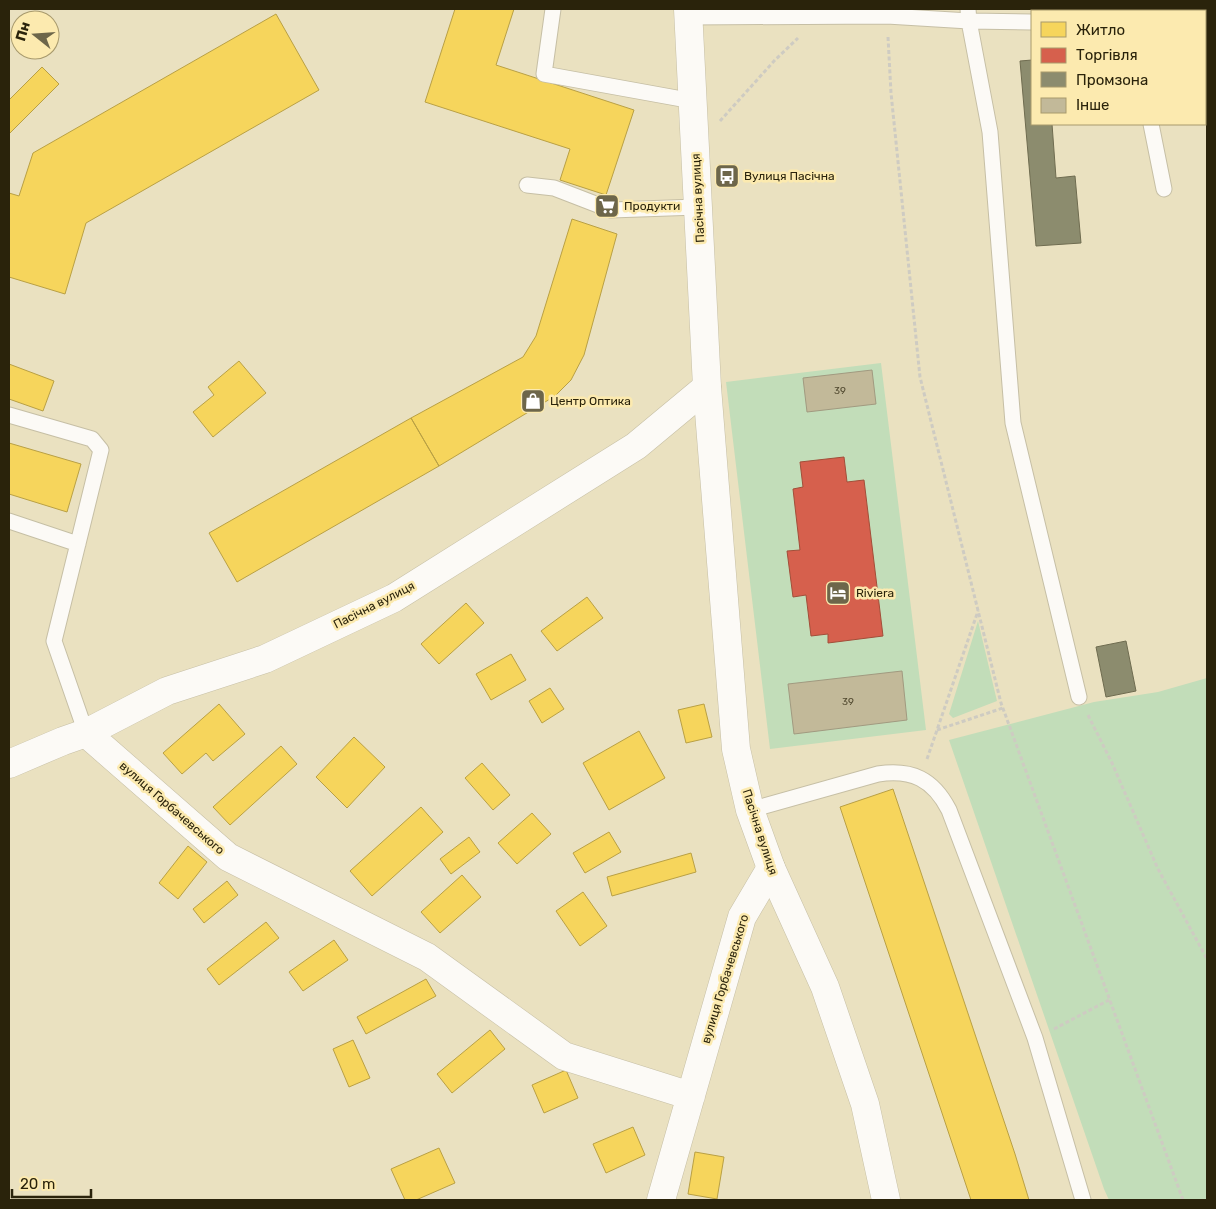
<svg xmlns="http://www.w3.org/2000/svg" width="1216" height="1209" font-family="Rubik,sans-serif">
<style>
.green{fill:#c2ddb9}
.homes{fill:#f6d55c;stroke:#b9a044}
.shops{fill:#d6604d;stroke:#a24e39}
.industry{fill:#8c8c6e;stroke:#6f6c50}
.building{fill:#c2b999;stroke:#a19a80}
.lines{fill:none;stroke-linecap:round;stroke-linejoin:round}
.lane-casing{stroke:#c6bfa5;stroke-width:17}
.street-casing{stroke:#c6bfa5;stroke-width:29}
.secondary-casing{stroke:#c6bfa5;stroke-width:29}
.path{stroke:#cecbc2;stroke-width:3;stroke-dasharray:4 2.5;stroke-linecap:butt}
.lane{stroke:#fcfaf6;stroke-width:15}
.street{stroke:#fcfaf6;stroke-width:28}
.secondary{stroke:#fcfaf6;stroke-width:28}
.labels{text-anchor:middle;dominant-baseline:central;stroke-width:5;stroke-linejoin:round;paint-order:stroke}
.number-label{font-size:10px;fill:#50482e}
.poi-label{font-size:12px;fill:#2a230b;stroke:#fceaaf;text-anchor:start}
.street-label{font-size:12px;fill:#2a230b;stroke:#fceaaf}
</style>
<rect width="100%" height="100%" fill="#eae1c0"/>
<path class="green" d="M881,363L926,730L770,749L726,382Z
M978,621L997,701L953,718L949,714Z
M1207,678V1200H1109L1104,1189L949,740L1094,702L1158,692Z"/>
<path class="homes" d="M455,9H514L496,65L634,110L606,195L560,180L570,149L425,102Z
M276,14L319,90L86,223L65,294L9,277V193L19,196L33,153Z
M42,67L59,84L9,134V100Z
M572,219L617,234L584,355L571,380L555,396L439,466L411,418L523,357L536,336Z
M239,361L266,393L213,437L193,412L214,395L208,387Z
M9,364L54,381L43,411L9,399Z
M411,418L439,466L237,582L209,533Z
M9,443L81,464L67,512L9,494Z
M587,597L603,618L557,651L541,631Z
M466,603L484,623L439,664L421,644Z
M511,654L526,680L491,700L476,674Z
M550,688L564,709L542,723L529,701Z
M219,704L245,734L213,761L206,753L182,774L163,753Z
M704,704L712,737L686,743L678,710Z
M639,731L665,778L609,810L583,763Z
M354,737L385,767L347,808L316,777Z
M281,746L297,764L230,825L213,807Z
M482,763L510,795L493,810L465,778Z
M893,789L1015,1154L1029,1200H971L840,807Z
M421,807L443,832L372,896L350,871Z
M532,813L551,834L517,864L498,843Z
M609,832L621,852L585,873L573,853Z
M469,837L480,852L451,874L440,859Z
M188,846L207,862L178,899L159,883Z
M691,853L696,872L612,896L607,877Z
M462,875L481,897L440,933L421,912Z
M227,881L238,895L204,923L193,909Z
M583,892L607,926L580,946L556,911Z
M266,922L279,938L219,985L207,969Z
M334,940L348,960L303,991L289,972Z
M426,979L436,996L366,1034L357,1017Z
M490,1030L505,1049L452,1093L437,1074Z
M353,1040L370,1078L349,1087L333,1049Z
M566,1070L578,1098L544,1113L532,1085Z
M633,1127L645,1155L606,1173L593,1144Z
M439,1148L455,1183L416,1200H405L391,1169Z
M695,1152L724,1157L717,1199L688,1194Z"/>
<path class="shops" d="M844,457L847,482L864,480L883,636L828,643V634L811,636L806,595L793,597L787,551L800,550L793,489L803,487L800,462Z"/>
<path class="industry" d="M1116,9H1207V45L1205,44V11H1122Z
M1032,60V124H1052L1056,178L1075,176L1081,243L1036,246L1020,61Z
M1126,641L1136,691L1106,697L1096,647Z"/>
<path class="building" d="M872,370L876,404L807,412L803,378Z
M902,671L907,720L794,734L788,684Z"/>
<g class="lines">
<defs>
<path id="lane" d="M553,9L544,74L693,101
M968,9L969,21L1032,22
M688,17L887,16L969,21L990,132L1013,423L1079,697
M1151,124L1164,189
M527,185L554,188L611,210L698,207
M9,415L92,439L101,450L54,641L86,733
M9,521L78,544
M750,810L878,774C912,769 933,779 949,810L1035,1038L1083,1200"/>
<path id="street" d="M86,733L228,857L427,957L564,1056L691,1096
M9,764L63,741L86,733L167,691L265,659L394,598L636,446L707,387
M661,1200L742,917L771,868"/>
<path id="secondary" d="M688,9L707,387L736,749L750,810L771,868L825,987L865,1104L886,1200"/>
</defs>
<use href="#lane" class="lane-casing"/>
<use href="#street" class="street-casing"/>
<use href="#secondary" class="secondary-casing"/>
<path class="path" d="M888,37L891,93L920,377L1001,703L1183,1200
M720,121L775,60L798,38
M1088,715L1112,763L1158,869L1207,959
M937,730L1003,708
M927,759L978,611
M1054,1029L1109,1000"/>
<use href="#lane" class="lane"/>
<use href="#street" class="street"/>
<use href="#secondary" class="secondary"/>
</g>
<defs>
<symbol id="bus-square" viewBox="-11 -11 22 22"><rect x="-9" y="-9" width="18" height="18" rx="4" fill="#6d664a" stroke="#fceaaf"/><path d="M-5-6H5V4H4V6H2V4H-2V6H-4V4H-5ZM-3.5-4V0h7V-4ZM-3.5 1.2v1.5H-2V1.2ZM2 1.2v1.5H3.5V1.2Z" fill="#fff"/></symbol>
<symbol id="supermarket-square" viewBox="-11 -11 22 22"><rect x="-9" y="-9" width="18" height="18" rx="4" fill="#6d664a" stroke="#fceaaf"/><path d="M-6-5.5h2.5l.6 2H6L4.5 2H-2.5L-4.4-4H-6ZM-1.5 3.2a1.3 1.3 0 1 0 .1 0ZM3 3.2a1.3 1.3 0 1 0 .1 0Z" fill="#fff"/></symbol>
<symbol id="shop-square" viewBox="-11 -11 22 22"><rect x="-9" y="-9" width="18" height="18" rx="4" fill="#6d664a" stroke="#fceaaf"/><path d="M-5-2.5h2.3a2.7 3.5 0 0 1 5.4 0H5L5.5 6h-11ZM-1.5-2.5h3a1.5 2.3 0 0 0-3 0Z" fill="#fff"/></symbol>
<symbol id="hotel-square" viewBox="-11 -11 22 22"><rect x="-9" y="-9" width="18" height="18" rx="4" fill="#6d664a" stroke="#fceaaf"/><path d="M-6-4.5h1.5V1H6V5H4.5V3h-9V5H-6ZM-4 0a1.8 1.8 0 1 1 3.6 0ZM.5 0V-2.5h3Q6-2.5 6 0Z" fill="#fff"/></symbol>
</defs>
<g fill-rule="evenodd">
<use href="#bus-square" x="713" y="162" width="28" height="28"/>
<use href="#supermarket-square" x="593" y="192" width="28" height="28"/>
<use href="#shop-square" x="519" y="387" width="28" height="28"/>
<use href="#hotel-square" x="824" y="579" width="28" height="28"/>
</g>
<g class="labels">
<g class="number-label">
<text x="840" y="391">39</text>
<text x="848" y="702">39</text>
</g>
<g class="poi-label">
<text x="744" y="176">Вулиця Пасічна</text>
<text x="624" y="206">Продукти</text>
<text x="550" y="401">Центр Оптика</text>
<text x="856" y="593">Riviera</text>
</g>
<g class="street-label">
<text transform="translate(698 198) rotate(-93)">Пасічна вулиця</text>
<text transform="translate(374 605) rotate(-27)">Пасічна вулиця</text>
<text transform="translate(172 808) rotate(41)">вулиця Горбачевського</text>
<text transform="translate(760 832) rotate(72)">Пасічна вулиця</text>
<text transform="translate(725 979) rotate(-73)">вулиця Горбачевського</text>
</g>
</g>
<rect width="1216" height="1209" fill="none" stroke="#2a230b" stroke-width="20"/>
<rect x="1031" y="10" width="175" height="115" fill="#fceaaf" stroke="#a89a6d"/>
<rect x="1041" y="22" width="25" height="15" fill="#f6d55c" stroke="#a89a6d"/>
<text x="1076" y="35" font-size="15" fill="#2a230b">Житло</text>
<rect x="1041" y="48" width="25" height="15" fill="#d6604d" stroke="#a89a6d"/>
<text x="1076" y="60" font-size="15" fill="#2a230b">Торгівля</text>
<rect x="1041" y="72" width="25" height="15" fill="#8c8c6e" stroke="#a89a6d"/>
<text x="1076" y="85" font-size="15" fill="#2a230b">Промзона</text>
<rect x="1041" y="98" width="25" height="15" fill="#c2b999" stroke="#a89a6d"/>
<text x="1076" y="110" font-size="15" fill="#2a230b">Інше</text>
<g transform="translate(35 35) rotate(287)"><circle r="24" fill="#fceaaf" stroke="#a89a6d"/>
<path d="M0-4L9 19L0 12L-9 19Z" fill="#6d664a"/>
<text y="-8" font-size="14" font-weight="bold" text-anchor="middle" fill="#2a230b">Пн</text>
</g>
<path d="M12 1189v8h79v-8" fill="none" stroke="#2a230b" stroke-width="2.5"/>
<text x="20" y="1189" font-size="15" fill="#2a230b" stroke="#fceaaf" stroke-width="4" paint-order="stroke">20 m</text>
</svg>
